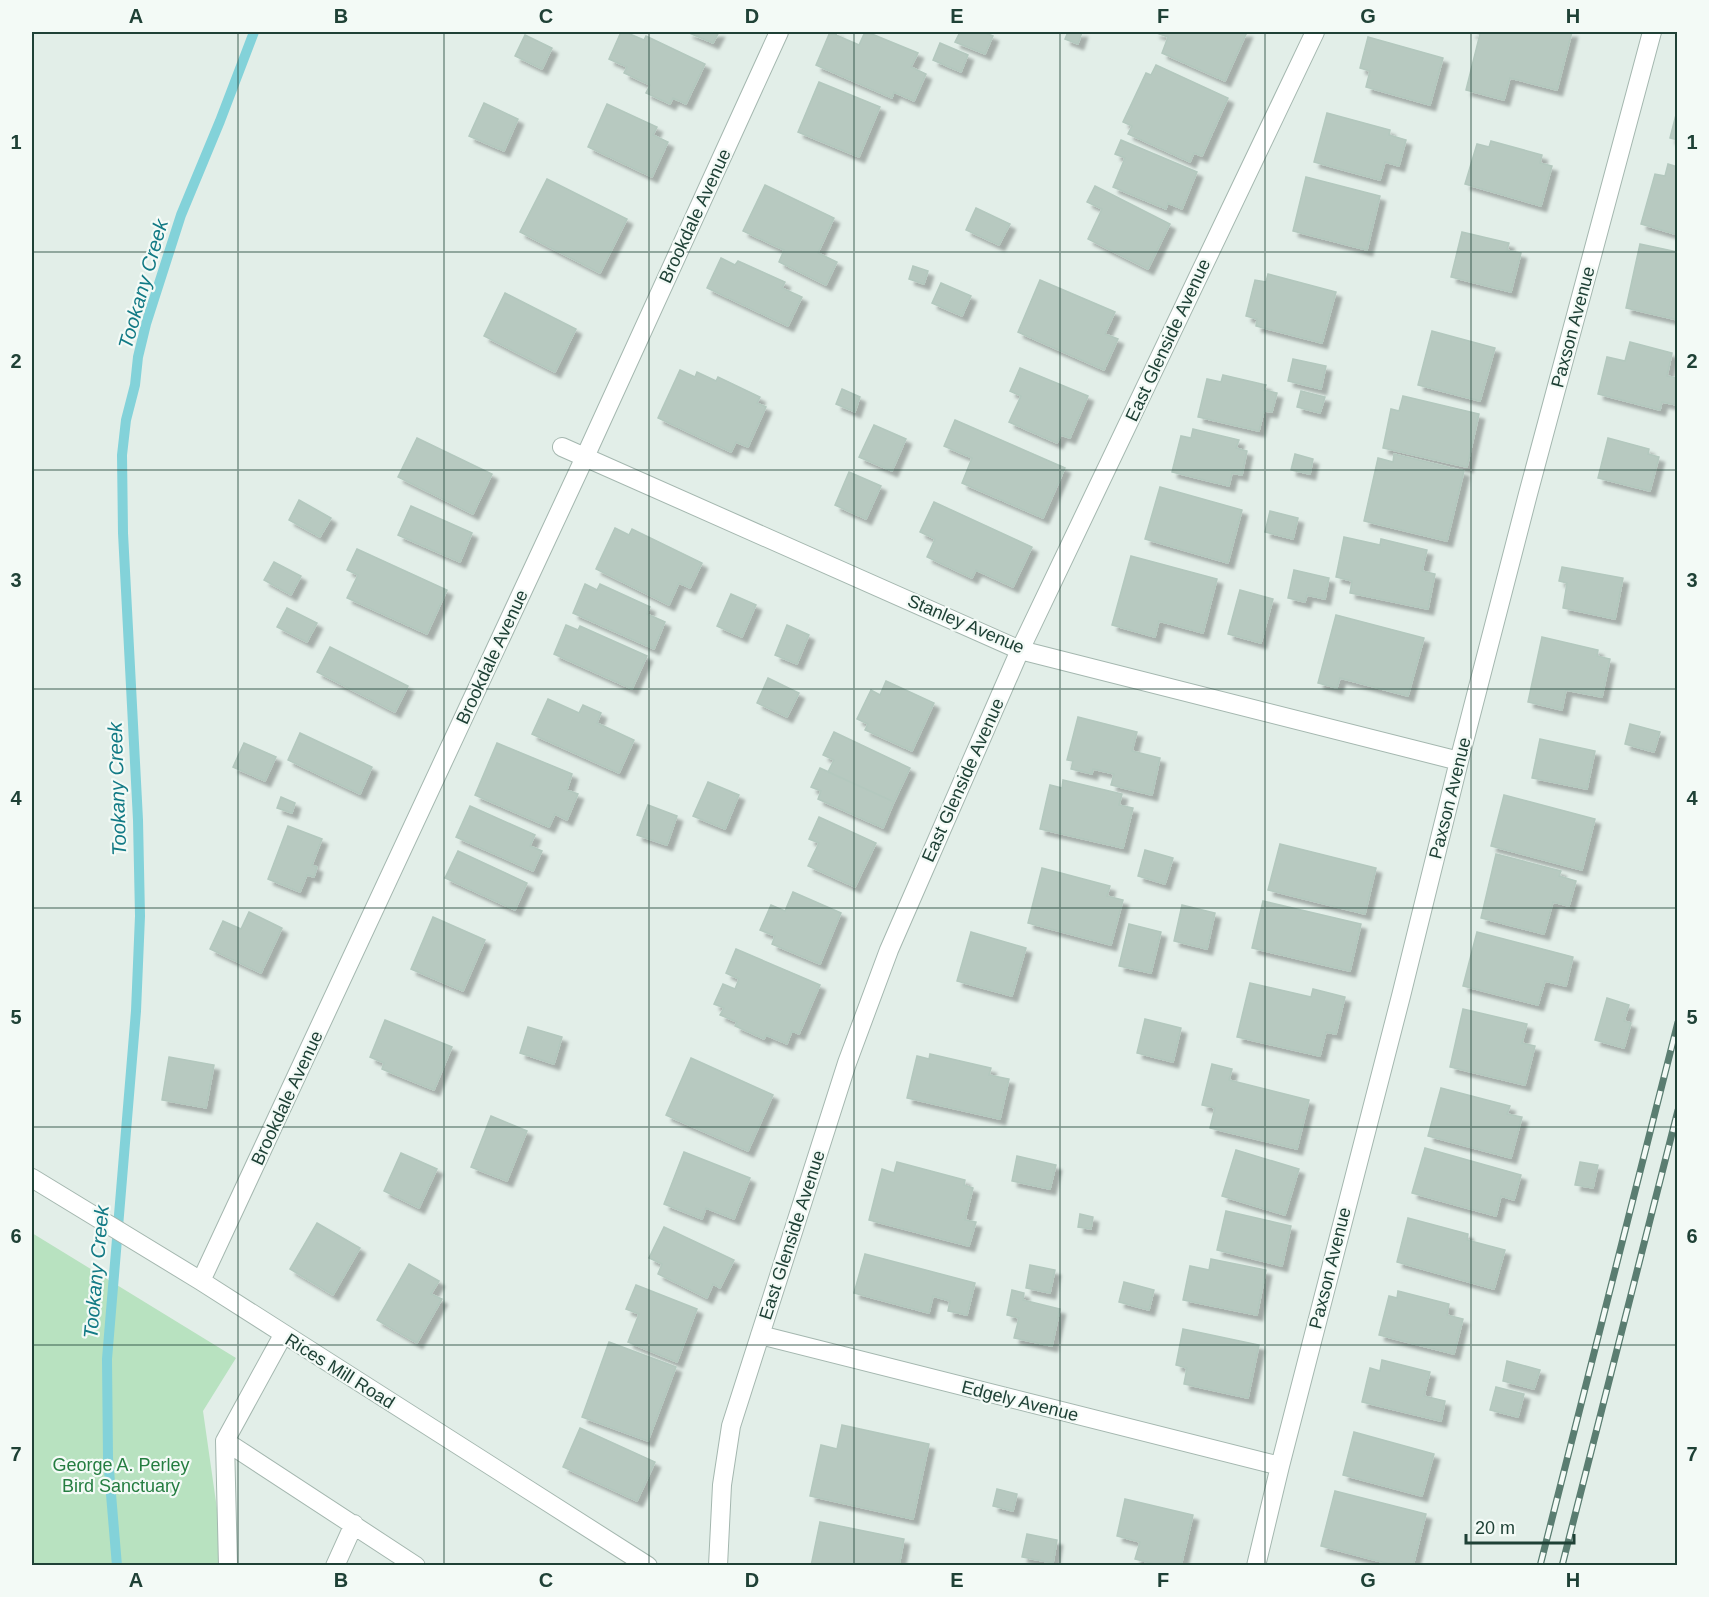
<svg xmlns="http://www.w3.org/2000/svg" width="1709" height="1597" font-family="Arial,sans-serif">
<style>
.green{fill:#b8e2c0}
.lines{fill:none;stroke-linecap:round;stroke-linejoin:round}
.stream{stroke:#83d2d9;stroke-width:10}
.building{fill:#b7c9c0;stroke:#b3c8be;stroke-width:1.5;filter:url(#shadow)}
.minor-casing{stroke:#a4b7af;stroke-width:20}
.minor{stroke:#fff;stroke-width:18}
.rail-casing{stroke:#5a7d71;stroke-width:7}
.rail{stroke:#f3faf6;stroke-width:4.5;stroke-dasharray:14;stroke-linecap:butt}
.grid{fill:none;stroke:#1f4136;stroke-width:1.5;stroke-opacity:0.55}
.labels{text-anchor:middle;dominant-baseline:central;stroke-width:4.5;stroke-linejoin:round;paint-order:stroke}
.street-label{font-size:18px;fill:#1f4136;stroke:#f3faf6}
.park-label{font-size:18px;fill:#247d40;stroke:#f3faf6}
.water-label{font-size:20px;font-style:italic;fill:#127a85;stroke:#f3faf6}
.neatline{fill:none;stroke:#1f4136;stroke-width:2}
.grid-label{font-size:20px;text-anchor:middle;font-weight:bold;fill:#1f4136}
</style>
<defs>
<filter id="shadow"><feDropShadow dx="5.5" dy="5.5" stdDeviation="1.5" flood-color="#0004"/></filter>
</defs>
<rect width="100%" height="100%" fill="#e2eee8"/>
<path class="green" d="M32,1233L236,1358L203,1411L225,1565H32Z"/>
<g class="lines">
<path class="stream" d="M117,1566L108,1458L107,1359L136,1011L140,916L138,820L123,533L122,455L126,420L135,385L138,357L146,324L181,215L220,121L254,32"/>
</g>
<path class="building" d="M621,32H625L644,40L646,36L705,64L686,104L673,98L670,104L646,93L650,85L624,73L627,67L609,59Z
M687,32H719L713,43Z
M830,32H837L836,35L859,45L865,32H867L918,53L911,67L926,74L914,101L894,92L892,98L816,65Z
M960,32H983L993,36L985,54L955,42Z
M1068,32H1082L1078,44L1065,39Z
M1154,32H1247L1225,81L1162,53L1168,37Z
M1470,32H1572L1557,90L1510,78L1504,100L1466,90L1480,34Z
M525,35L552,48L542,69L515,56Z
M1368,37L1443,58L1430,105L1366,87L1370,71L1360,68Z
M940,43L968,55L961,72L933,60Z
M1156,65L1228,98L1202,156L1194,153L1190,162L1128,134L1132,126L1123,122L1146,73L1151,75Z
M819,82L880,107L859,157L798,132Z
M484,103L518,119L504,151L469,136Z
M607,104L657,127L653,135L668,142L652,177L588,147Z
M1678,107V140L1670,138Z
M1327,113L1390,130L1389,135L1406,140L1399,166L1385,162L1380,180L1314,162Z
M1121,140L1197,172L1182,209L1168,203L1166,209L1113,187L1125,158L1115,154Z
M1491,141L1542,155L1540,163L1552,166L1541,206L1465,184L1477,144L1489,147Z
M1668,164L1678,167V235L1641,224L1655,174L1665,176Z
M1306,177L1380,196L1367,250L1293,231Z
M547,179L627,219L600,273L520,232Z
M765,185L834,218L818,253L837,262L826,285L779,262L784,250L743,231Z
M1095,186L1170,224L1148,269L1088,239L1102,209L1087,202Z
M976,208L1010,224L999,245L966,230Z
M1462,232L1509,243L1507,250L1521,253L1511,292L1451,277Z
M1640,244L1678,252V320L1626,308Z
M721,258L735,265L738,261L785,282L782,288L802,297L788,326L707,288Z
M913,266L928,271L924,284L909,279Z
M1268,274L1336,292L1322,343L1256,326L1257,319L1246,316L1255,280L1266,282Z
M1040,280L1115,312L1105,334L1118,339L1104,370L1018,332Z
M941,283L971,296L962,316L932,303Z
M505,293L576,329L555,372L484,336Z
M1432,331L1495,348L1480,401L1418,385Z
M1630,342L1672,353L1667,376L1678,378L1677,405L1662,402L1660,410L1598,394L1607,357L1625,361Z
M1293,359L1326,366L1321,389L1288,381Z
M1020,368L1088,396L1070,438L1061,435L1057,443L1009,422L1021,396L1010,391Z
M680,370L695,377L697,372L716,381L718,377L760,397L757,403L766,407L748,447L736,442L731,452L658,418Z
M1223,375L1266,385L1264,390L1277,393L1272,412L1264,411L1259,431L1198,417L1207,379L1221,382Z
M842,389L860,397L855,412L836,404Z
M1301,391L1325,397L1320,413L1297,407Z
M1403,396L1479,414L1467,467L1383,448L1391,409L1399,411Z
M955,420L1065,468L1043,518L962,483L972,458L944,446Z
M874,425L906,439L892,471L859,457Z
M1193,429L1239,440L1236,448L1247,451L1242,475L1232,473L1229,486L1172,472L1181,436L1191,438Z
M417,438L492,474L473,514L398,477Z
M1608,438L1649,449L1648,454L1659,457L1650,491L1598,478Z
M1295,454L1313,459L1310,474L1291,470Z
M1394,454L1464,471L1447,541L1364,521L1378,458L1393,462Z
M849,472L881,486L866,519L835,505Z
M1160,487L1242,510L1228,563L1145,539Z
M299,500L331,518L320,537L289,520Z
M934,502L1032,547L1013,587L976,570L972,578L927,557L935,539L920,532Z
M411,506L472,533L460,562L398,535Z
M1270,511L1298,518L1293,539L1265,532Z
M615,528L629,535L632,529L702,563L690,588L679,583L669,605L596,569Z
M1344,537L1380,545L1381,539L1427,550L1422,571L1435,574L1428,609L1350,593L1352,581L1336,577Z
M357,549L447,590L427,634L347,598L358,575L347,570Z
M1131,556L1217,579L1203,633L1159,621L1155,637L1112,625Z
M274,562L301,576L291,595L264,580Z
M1562,567L1623,578L1615,619L1563,608L1567,583L1559,581Z
M1294,570L1329,578L1325,599L1307,595L1305,602L1288,598Z
M585,584L597,590L600,584L650,607L647,614L665,622L654,649L573,613Z
M1240,590L1273,599L1261,643L1228,634Z
M731,594L756,605L742,637L717,626Z
M287,608L317,623L307,642L277,627Z
M1336,615L1424,638L1408,696L1340,678L1337,688L1318,683Z
M566,625L578,630L580,626L647,656L632,689L554,654Z
M787,625L809,635L797,664L775,655Z
M1542,637L1598,650L1597,656L1610,659L1602,697L1566,690L1562,710L1528,702Z
M330,647L408,686L395,712L317,672Z
M768,678L799,693L787,717L757,703Z
M886,681L934,703L912,751L865,730L868,724L857,719L871,690L880,695Z
M548,699L579,713L583,705L601,713L597,723L634,740L619,773L532,734Z
M1078,717L1137,732L1132,751L1160,758L1152,795L1111,785L1114,774L1093,769L1092,774L1071,769L1073,761L1067,760Z
M1630,724L1660,732L1654,752L1625,744Z
M834,732L910,768L894,802L828,772L834,760L823,755Z
M300,733L372,767L360,794L288,760Z
M1540,739L1595,751L1587,789L1532,778Z
M244,743L276,757L265,781L233,767Z
M497,743L572,774L567,790L578,794L567,820L555,814L549,827L475,795Z
M820,768L894,802L883,828L818,799L821,791L811,787Z
M1063,780L1122,794L1119,805L1133,808L1123,848L1040,829L1050,785L1062,788Z
M708,782L739,795L725,829L693,816Z
M1504,795L1595,819L1582,870L1491,846Z
M281,797L295,803L292,813L277,808Z
M648,805L677,816L667,845L637,835Z
M470,806L535,835L530,846L542,851L533,871L456,837Z
M819,817L876,843L855,887L808,866L819,843L809,839Z
M288,826L322,839L312,865L317,867L314,877L307,875L300,892L268,879Z
M1280,844L1376,868L1365,914L1268,890Z
M1145,850L1173,858L1165,884L1138,876Z
M458,851L527,883L515,910L445,878Z
M1496,854L1561,871L1559,876L1576,881L1569,906L1553,902L1544,934L1481,918Z
M1042,868L1110,886L1107,896L1123,900L1111,945L1028,923Z
M793,892L841,913L820,964L772,944L775,936L760,930L771,905L785,911Z
M1263,901L1361,924L1350,971L1252,948Z
M1182,905L1215,913L1207,949L1174,941Z
M249,912L282,928L261,973L210,949L223,921L241,929Z
M433,917L485,940L463,991L411,969Z
M1129,924L1161,932L1151,973L1119,966Z
M971,932L1026,948L1012,996L957,981Z
M1477,932L1573,957L1566,986L1545,981L1538,1005L1463,986Z
M736,949L820,985L799,1034L792,1031L787,1044L766,1035L764,1039L735,1026L737,1022L720,1015L724,1008L714,1004L723,984L735,989L739,979L726,973Z
M1250,983L1311,997L1313,989L1345,997L1336,1034L1326,1032L1320,1056L1237,1037Z
M1607,998L1629,1005L1624,1021L1631,1023L1624,1048L1595,1040Z
M1463,1009L1527,1024L1522,1043L1535,1046L1525,1085L1450,1067Z
M1145,1019L1181,1028L1173,1062L1137,1053Z
M385,1020L452,1047L434,1090L382,1069L384,1063L370,1057Z
M528,1027L562,1037L554,1064L520,1053Z
M930,1054L991,1068L989,1075L1009,1079L1000,1119L907,1098L917,1056L929,1059Z
M169,1057L214,1065L206,1108L162,1100Z
M691,1058L773,1095L748,1151L666,1115Z
M1212,1064L1232,1069L1229,1080L1309,1100L1297,1149L1210,1128L1215,1108L1202,1105Z
M1441,1088L1510,1106L1507,1114L1522,1117L1511,1158L1428,1136Z
M491,1116L527,1131L507,1181L471,1167Z
M1425,1148L1521,1175L1514,1200L1501,1196L1496,1216L1412,1193Z
M1236,1150L1299,1169L1285,1215L1222,1196Z
M684,1152L750,1178L734,1219L706,1208L702,1219L664,1204Z
M401,1153L437,1169L419,1208L384,1191Z
M1017,1156L1056,1165L1050,1189L1012,1181Z
M897,1162L965,1180L964,1185L973,1188L965,1220L976,1222L969,1246L869,1220L882,1169L894,1173Z
M1580,1162L1598,1165L1593,1188L1575,1185Z
M1226,1211L1291,1226L1282,1266L1217,1250Z
M1080,1214L1093,1217L1091,1229L1078,1227Z
M1408,1218L1468,1234L1467,1240L1505,1250L1494,1289L1397,1262Z
M317,1223L360,1248L333,1295L290,1269Z
M664,1227L734,1260L720,1288L713,1284L707,1298L658,1274L662,1264L649,1258Z
M865,1254L975,1283L967,1315L948,1311L950,1301L933,1296L929,1313L854,1293Z
M1211,1259L1266,1270L1257,1315L1183,1300L1190,1266L1209,1270Z
M409,1264L439,1281L431,1294L442,1299L417,1343L377,1320Z
M1030,1265L1055,1270L1050,1293L1026,1288Z
M1124,1282L1154,1290L1149,1310L1119,1302Z
M636,1285L697,1309L677,1362L628,1342L639,1314L626,1309Z
M1012,1290L1024,1293L1023,1300L1060,1309L1052,1346L1014,1338L1019,1318L1007,1315Z
M1398,1291L1449,1304L1447,1315L1463,1319L1454,1354L1379,1335L1389,1296L1397,1298Z
M1183,1329L1259,1345L1248,1398L1184,1384L1187,1368L1176,1365Z
M609,1342L676,1367L648,1441L582,1417Z
M1382,1360L1430,1372L1424,1396L1445,1401L1441,1421L1362,1402L1370,1368L1380,1371Z
M1507,1361L1540,1370L1534,1389L1503,1381Z
M1496,1387L1524,1394L1518,1417L1490,1410Z
M842,1425L929,1444L913,1519L810,1496L821,1445L837,1449Z
M580,1428L655,1462L637,1501L563,1467Z
M1354,1432L1434,1454L1422,1496L1343,1475Z
M997,1489L1017,1494L1013,1511L993,1506Z
M1335,1491L1426,1514L1413,1566H1397L1321,1546Z
M1125,1499L1193,1515L1181,1566H1162L1135,1559L1140,1542L1117,1536Z
M820,1522L904,1539L899,1566H811Z
M1027,1534L1057,1540L1053,1563L1022,1557Z"/>
<g class="lines">
<defs>
<path id="minor" d="M562,447L1020,650L1459,761
M32,1178L201,1281L648,1566
M201,1281L585,457L779,32
M283,1335L225,1441L416,1566
M760,1335L1280,1466
M225,1441L228,1566
M335,1566L354,1524
M718,1566L722,1485L731,1426L847,1063L889,950L1020,650L1315,32
M1256,1566L1280,1466L1401,996L1459,761L1528,494L1652,32"/>
</defs>
<use href="#minor" class="minor-casing"/>
<use href="#minor" class="minor"/>
<defs>
<path id="rail" d="M1540,1566L1678,1022
M1562,1566L1678,1110"/>
</defs>
<use href="#rail" class="rail-casing"/>
<use href="#rail" class="rail"/>
</g>
<path class="grid" d="M238,32V1566M444,32V1566M649,32V1566M854,32V1566M1060,32V1566M1265,32V1566M1471,32V1566M32,252H1678M32,470H1678M32,689H1678M32,908H1678M32,1127H1678M32,1345H1678"/>
<g class="labels">
<g class="street-label">
<text transform="translate(695 216) rotate(-65)">Brookdale Avenue</text>
<text transform="translate(1573 327) rotate(-75)">Paxson Avenue</text>
<text transform="translate(1168 340) rotate(-65)">East Glenside Avenue</text>
<text transform="translate(966 624) rotate(23)">Stanley Avenue</text>
<text transform="translate(492 657) rotate(-65)">Brookdale Avenue</text>
<text transform="translate(963 780) rotate(-66)">East Glenside Avenue</text>
<text transform="translate(1450 798) rotate(-76)">Paxson Avenue</text>
<text transform="translate(287 1098) rotate(-65)">Brookdale Avenue</text>
<text transform="translate(792 1235) rotate(-72)">East Glenside Avenue</text>
<text transform="translate(1330 1268) rotate(-76)">Paxson Avenue</text>
<text transform="translate(340 1371) rotate(32)">Rices Mill Road</text>
<text transform="translate(1020 1401) rotate(14)">Edgely Avenue</text>
</g>
<g class="park-label">
<text x="121" y="1465">George A. Perley<tspan x="121" dy="21">Bird Sanctuary</tspan></text>
</g>
<g class="water-label">
<text transform="translate(143 284) rotate(-74)">Tookany Creek</text>
<text transform="translate(117 789) rotate(-92)">Tookany Creek</text>
<text transform="translate(96 1272) rotate(-85)">Tookany Creek</text>
</g>
</g>
<rect width="1709" height="1597" fill="none" stroke="#f3faf6" stroke-width="66"/>
<path d="M1466 1534v9h108v-9" fill="none" stroke="#1f4136" stroke-width="3"/>
<text x="1475" y="1534" font-size="18" fill="#1f4136" stroke="#f3faf6" stroke-width="4.5" paint-order="stroke">20 m</text>
<rect x="33" y="33" width="1643" height="1531" class="neatline"/>
<g class="grid-label">
<text x="136" y="23">A</text>
<text x="341" y="23">B</text>
<text x="546" y="23">C</text>
<text x="752" y="23">D</text>
<text x="957" y="23">E</text>
<text x="1163" y="23">F</text>
<text x="1368" y="23">G</text>
<text x="1573" y="23">H</text>
<text x="16" y="149">1</text>
<text x="1692" y="149">1</text>
<text x="16" y="368">2</text>
<text x="1692" y="368">2</text>
<text x="16" y="587">3</text>
<text x="1692" y="587">3</text>
<text x="16" y="805">4</text>
<text x="1692" y="805">4</text>
<text x="16" y="1024">5</text>
<text x="1692" y="1024">5</text>
<text x="16" y="1243">6</text>
<text x="1692" y="1243">6</text>
<text x="16" y="1461">7</text>
<text x="1692" y="1461">7</text>
<text x="136" y="1587">A</text>
<text x="341" y="1587">B</text>
<text x="546" y="1587">C</text>
<text x="752" y="1587">D</text>
<text x="957" y="1587">E</text>
<text x="1163" y="1587">F</text>
<text x="1368" y="1587">G</text>
<text x="1573" y="1587">H</text>
</g>
</svg>
